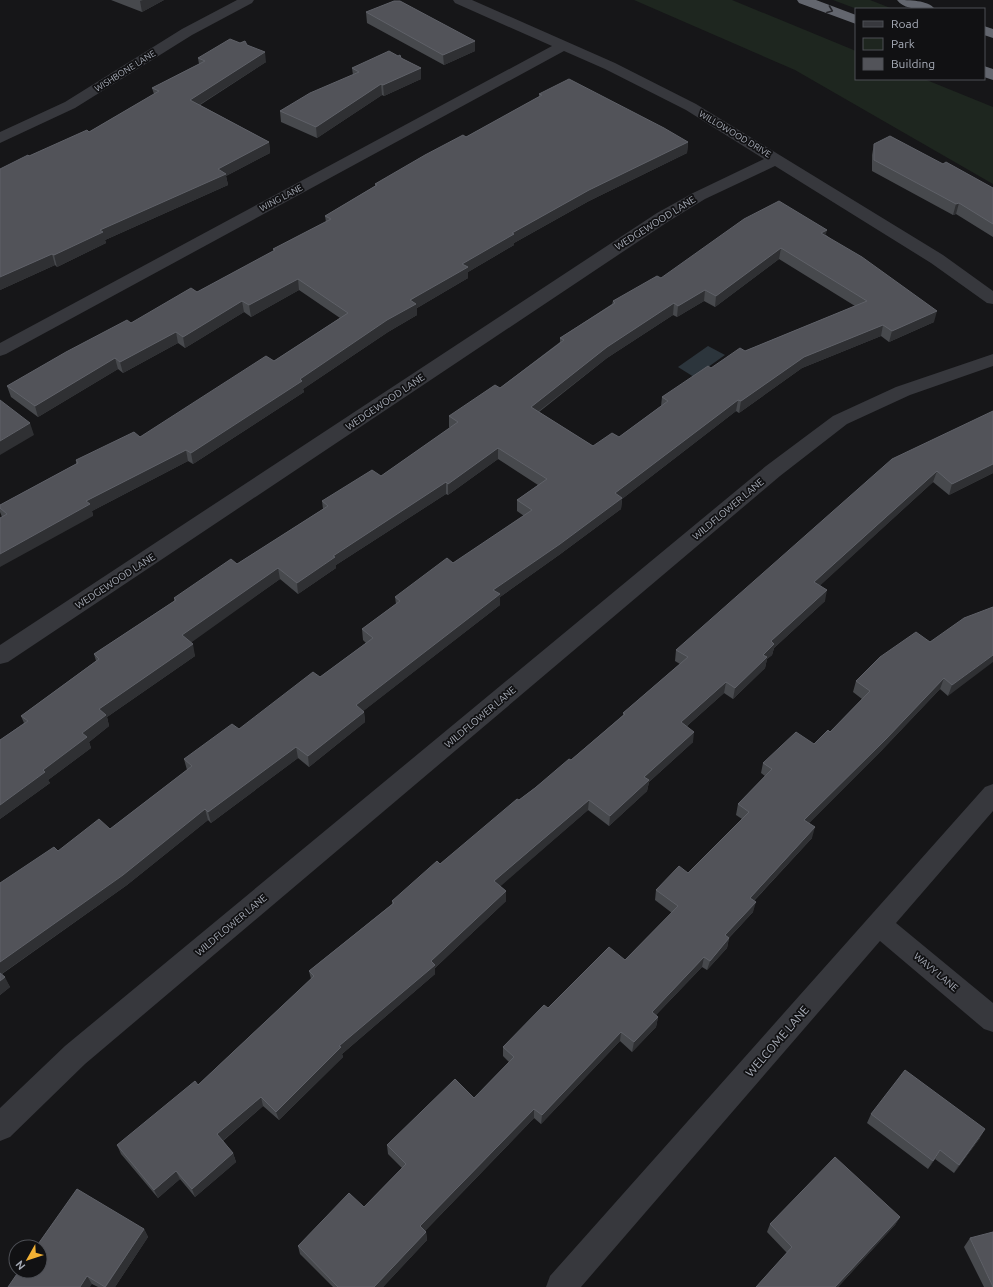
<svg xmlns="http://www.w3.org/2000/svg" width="993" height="1287" font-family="Ubuntu,sans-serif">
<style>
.green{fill:#1e261f}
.water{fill:#2c353c}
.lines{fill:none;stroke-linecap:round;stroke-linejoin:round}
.street{fill:#37383d;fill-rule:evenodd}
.highway{fill:#63666e;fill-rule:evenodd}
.wall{fill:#47494d;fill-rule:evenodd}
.shaded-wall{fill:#2f3033}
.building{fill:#525359;stroke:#5f6168;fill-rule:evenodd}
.oneway{stroke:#26262a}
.labels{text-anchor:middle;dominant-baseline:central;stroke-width:3.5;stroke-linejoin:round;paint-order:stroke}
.far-street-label{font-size:9px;fill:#a8adb8;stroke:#111113}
.street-label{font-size:10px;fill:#a8adb8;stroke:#111113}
.near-street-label{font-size:12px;fill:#a8adb8;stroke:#111113}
</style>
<rect width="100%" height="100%" fill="#161618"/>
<path class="green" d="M634,0H732L856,51V79H924L993,107V184L795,70Z
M833,0H870L893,9H857Z"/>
<path class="water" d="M708,346L725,355L694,377L678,367Z"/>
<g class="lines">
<path class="street" d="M237,0H254L252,3L192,35L75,108L0,143V132L65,102L182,29Z
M453,0H472L615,63L696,104L943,255L993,291V304L987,303L931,263L775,166L705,199L669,221L8,662L0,664V645L657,213L693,193L764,159L686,110L605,69L564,51L6,354L0,356V343L552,46L455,3Z
M993,354V366L910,395L847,424L780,476L85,1064L10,1137L0,1141V1108L65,1046L766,466L833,416L896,387Z
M993,784V811L896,923L993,1003V1032L984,1029L880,941L581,1287H546L550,1276L985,787Z"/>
<path class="highway" d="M797,0H816L856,15V24L799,3Z
M897,0C909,0 928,0 935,9C924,9 905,11 897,0Z
M984,26L993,29V38L984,35Z
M984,66L993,69V80L984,77Z"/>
</g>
<path class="wall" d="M111,0H164L142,12Z
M366,12L475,51L444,65L367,23Z
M247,45L266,62L200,105L269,142L270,153L226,176L228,185L105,240L106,243L57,267L55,265L0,290L29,156L89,132L154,94L152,88L199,64L198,58Z
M401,58L421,68V79L384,96L382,95L317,138L281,122L280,111L353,75L352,68Z
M539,94L688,142L687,153L589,201L514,243V245L468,272V278L417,308V315L388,332L303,389L304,392L193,464L188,461L92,511L93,516L2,517L0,512V505L76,464V460L140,437L274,361L340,318L299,290L251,317L244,312L185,348L178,343L123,373L118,369L38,417L11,397L7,386L131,323L197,292L274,251L273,249L326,222L325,216L375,186V184L466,137L539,97Z
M874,144L943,164L993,188V237L956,214L953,215L872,171V155Z
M826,235L934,322L889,342L881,336L802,368L739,413L736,411L622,499L621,509L559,555L500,597V605L363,711L364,712L365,722L309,767L298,758L211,823L208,820L127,885L2,974L10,987L0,995V883L58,851L110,829L187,770L184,759L239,729L320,677L366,643L363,640L362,629L396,604L395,597L453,563L524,516L517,511V500L538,485L498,459L448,495L446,494L336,565V568L298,594L280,579L190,642L195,656L107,717L109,726L89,742L91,748L48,780L50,783L0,819V740L24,723L21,716L96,661L94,654L174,601V598L237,564L323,509L322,501L381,476L450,428L449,427V416L500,388L560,342V338L612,304L613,301L661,278ZM779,259L855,306L745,351L711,368L662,397L661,406L619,437L593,446L539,412L607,358L673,315L677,317L704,301L715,307Z
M993,411V473L949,495L933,482L820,585L825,601L774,648L772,655L767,659L765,668L733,699L724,693L687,726L693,742L649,782L647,791L609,826L588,810L500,886L506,891V901L435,968V974L342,1054L343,1057L279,1120L263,1106L223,1141L233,1153L236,1162L195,1197L180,1179L158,1198L121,1154L117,1145L198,1085L311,979L309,971L392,904V901L440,864L519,800L571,760L623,715V713L680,664L675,661L676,650Z
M993,607L948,696L940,689L882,750L809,823L812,838L754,901L753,912L729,938L727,948L707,970L702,967L656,1015L658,1017L656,1027L632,1052L620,1041L541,1124L534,1118L425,1231L426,1232L427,1240L383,1287H333L300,1254L298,1246L364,1207L402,1168L388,1154L387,1145L474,1098L509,1062L503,1056V1047L548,1008L625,960L672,913L655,900L656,890L688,873L742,819L736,815L738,804L765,776L761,773L763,763L814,744L830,732L862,699L853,692L856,681L930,642Z
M871,1114L980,1138L954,1173L935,1159L928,1169L867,1123Z
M900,1217L895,1225L838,1287H756L787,1253L767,1232L770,1224Z
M144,1229L148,1237L115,1287H98L92,1284L8,1287Z
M970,1238L993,1287H984L964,1247Z"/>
<path class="shaded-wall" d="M143,0H164L142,12L140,1Z
M475,41V51L444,65L443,55Z
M265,52L266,62L191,110L190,100Z
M421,68V79L384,96L383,85Z
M381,84L382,95L317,138L316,127Z
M269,142L270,153L226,176L228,185L105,240L106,243L57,267L54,255L100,230Z
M688,142L687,153L589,201L514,243V245L468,272V278L417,308V315L388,332L303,389L304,392L193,464L191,453L300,379L462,264L512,233L589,190Z
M959,203L956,214L953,215L956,204Z
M827,230L824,241L821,233Z
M781,248L779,259L715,307L716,296Z
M52,254L55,265L0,290V277Z
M298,279L299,290L251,317L249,305Z
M705,290L704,301L677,317L678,306Z
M242,301L244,312L185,348L183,337Z
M674,303L673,315L607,358L530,418L531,407L607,347Z
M937,311L934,322L889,342L892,331Z
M883,325L881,336L802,368L739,413L741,401L804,357Z
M176,332L178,343L123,373L120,362Z
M115,358L118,369L38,417L35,406Z
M738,400L736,411L622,499L621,509L559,555L500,597V605L357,716L356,705L493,590L615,493Z
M30,423L34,435L0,455V441Z
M498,448V459L448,495V484Z
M186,450L188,461L92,511L93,516L0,567V554L86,501Z
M993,464V473L949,495L952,484Z
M937,471L933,482L812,593L814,582Z
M446,482V494L336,565V568L298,594L297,583L333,556Z
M278,568L280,579L185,647L182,635Z
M827,590L825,601L774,648L772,655L767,659L765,668L733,699L735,688L763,655L771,641Z
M193,644L195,656L107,717L109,726L89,742L91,748L48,780L50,783L0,819V805L43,770L99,709Z
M993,655V662L948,696L952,685Z
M944,678L940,689L882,750L801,831L804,820Z
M726,682L724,693L679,733L681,722Z
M364,712L365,722L309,767L308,756Z
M694,732L693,742L649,782L647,791L609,826L610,816L644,777Z
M296,747L298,758L211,823L208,812Z
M589,800L588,810L494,892V881Z
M205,809L208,820L127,885L0,975V962Z
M815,827L812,838L747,908L750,898Z
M506,891V901L435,968V974L342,1054L343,1057L279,1120L276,1112L339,1046Z
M756,902L753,912L722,945L725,935Z
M729,938L727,948L707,970L710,961Z
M704,957L702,967L650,1021L652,1012Z
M5,977L10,987L0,995V981Z
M658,1017L656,1027L632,1052L634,1042Z
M621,1032L620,1041L541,1124L542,1115Z
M261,1097L263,1106L220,1143L217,1134Z
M534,1109V1118L421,1235L420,1226Z
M985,1129L980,1138L954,1173L959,1165Z
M940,1150L935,1159L928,1169L933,1161Z
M233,1153L236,1162L195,1197L192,1189Z
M176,1171L180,1179L158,1198L154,1190Z
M900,1217L895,1225L838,1287H835Z
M144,1229L148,1237L115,1287H106Z
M426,1232L427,1240L383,1287H374Z
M87,1276L92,1284L90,1287H80Z"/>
<path class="building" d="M394,1H400L475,41L443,55L366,12Z
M230,39L240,43L245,41L247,45L265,52L190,100L269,142L218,169L226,174L100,230L103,232L54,255L52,254L0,277V169L28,155L29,156L87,130L89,132L159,91L152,88L205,61L198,58Z
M389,51L398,56L400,55L401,58L421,68L383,85L381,84L316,127L280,111L310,93L359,72L352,68Z
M569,79L664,128L688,142L589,190L512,233L514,234L462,264L468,267L410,300L416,304L387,320L300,379L302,381L191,453L186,450L86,501L90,504L0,554V518L7,514L0,508V505L78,463L76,460L134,432L140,437L266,356L274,361L348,313L298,279L249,305L242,301L183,337L176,332L120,362L115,358L35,406L7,386L66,352L127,320L131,323L191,288L197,292L275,250L273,249L331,219L325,216L377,185L375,184L425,155L463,135L466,137L542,95L539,94Z
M890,136L943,164L946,162L993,188V224L959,203L956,204L874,160V144Z
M779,201L827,230L821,233L862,257L937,311L892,331L883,325L804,357L741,401L738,400L615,493L622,498L560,544L493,590L500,594L356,705L364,712L308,756L296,747L208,812L205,809L123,875L0,962V883L54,847L58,851L99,819L110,829L192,766L184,759L232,724L239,729L313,672L320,677L373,638L362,629L400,601L395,597L447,558L453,563L532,510L517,500L547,479L498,448L448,484L446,482L333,556L335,557L297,583L278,568L182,635L193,644L99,709L106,715L82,733L87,737L43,770L45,772L0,805V740L28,721L21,716L99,659L94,654L176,600L174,598L231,559L237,564L328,506L322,501L372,470L381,476L458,422L449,416L495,385L500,388L564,340L560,338L615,303L613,301L657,276L661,278L744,219ZM781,248L867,301L745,351L740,348L711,368L708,366L662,397L668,401L619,437L612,433L593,446L531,407L607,347L674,303L678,306L705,290L716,296Z
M0,400L30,423L0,441Z
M993,411V464L952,484L937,471L814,582L827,590L771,641L774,644L763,655L767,657L735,688L726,682L681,722L694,732L644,777L649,780L610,816L589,800L494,881L506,891L431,961L435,965L339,1046L341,1047L276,1112L261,1097L217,1134L233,1153L192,1189L176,1171L154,1190L117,1145L195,1081L198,1085L314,976L309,971L394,903L392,901L437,861L440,864L517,799L519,800L535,788L569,759L571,760L625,714L623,713L688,657L676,650L892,459Z
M993,607V655L952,685L944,678L886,739L804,820L815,827L750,898L756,902L725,935L729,938L710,961L704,957L652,1012L658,1017L634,1042L621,1032L542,1115L534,1109L420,1226L426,1232L374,1287H338L298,1246L349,1193L364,1207L406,1164L387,1145L455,1079L474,1098L514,1057L503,1047L544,1005L548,1008L609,947L625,960L678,906L656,890L679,866L688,873L749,812L738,804L772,769L763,763L796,732L814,744L828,730L830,732L870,691L856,681L880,657L916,632L930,642L964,618Z
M0,973L5,977L0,981Z
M905,1070L985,1129L959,1165L940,1150L933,1161L871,1114Z
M835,1157L900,1217L835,1287H756L792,1247L770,1224Z
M77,1189L144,1229L105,1287L87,1276L80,1287H8L19,1271H40V1247H36Z
M993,1232V1287L970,1238Z"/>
<defs><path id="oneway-chevron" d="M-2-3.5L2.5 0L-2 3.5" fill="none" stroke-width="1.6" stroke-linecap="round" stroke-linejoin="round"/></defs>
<use class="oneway" href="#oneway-chevron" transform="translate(830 10) rotate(21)"/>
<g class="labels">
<g class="far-street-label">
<text transform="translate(125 71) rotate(-32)">WISHBONE LANE</text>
<text transform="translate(735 134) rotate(31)">WILLOWOOD DRIVE</text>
<text transform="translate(281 198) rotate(-28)">WING LANE</text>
</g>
<g class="street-label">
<text transform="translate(655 223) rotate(-32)">WEDGEWOOD LANE</text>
<text transform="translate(385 402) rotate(-34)">WEDGEWOOD LANE</text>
<text transform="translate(728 509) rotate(-40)">WILDFLOWER LANE</text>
<text transform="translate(115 581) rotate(-33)">WEDGEWOOD LANE</text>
<text transform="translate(480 717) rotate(-40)">WILDFLOWER LANE</text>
<text transform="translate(231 925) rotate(-40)">WILDFLOWER LANE</text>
<text transform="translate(936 972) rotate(40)">WAVY LANE</text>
</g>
<g class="near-street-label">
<text transform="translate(777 1041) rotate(-49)">WELCOME LANE</text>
</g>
</g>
<rect x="855" y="8" width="130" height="72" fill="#111113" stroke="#4d4f55"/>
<rect x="863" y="21" width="20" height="6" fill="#37383d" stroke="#4d4f55"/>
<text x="891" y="28" font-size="12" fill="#a8adb8">Road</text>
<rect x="863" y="38" width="20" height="12" fill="#1e261f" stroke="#4d4f55"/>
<text x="891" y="48" font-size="12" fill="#a8adb8">Park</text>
<rect x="863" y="58" width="20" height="12" fill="#525359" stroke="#4d4f55"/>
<text x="891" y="68" font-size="12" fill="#a8adb8">Building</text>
<g transform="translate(28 1259) rotate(231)"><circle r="19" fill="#111113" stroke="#4d4f55"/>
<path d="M0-3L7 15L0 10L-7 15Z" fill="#f2b134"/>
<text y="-6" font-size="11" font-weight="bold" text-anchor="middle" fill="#a8adb8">N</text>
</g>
</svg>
